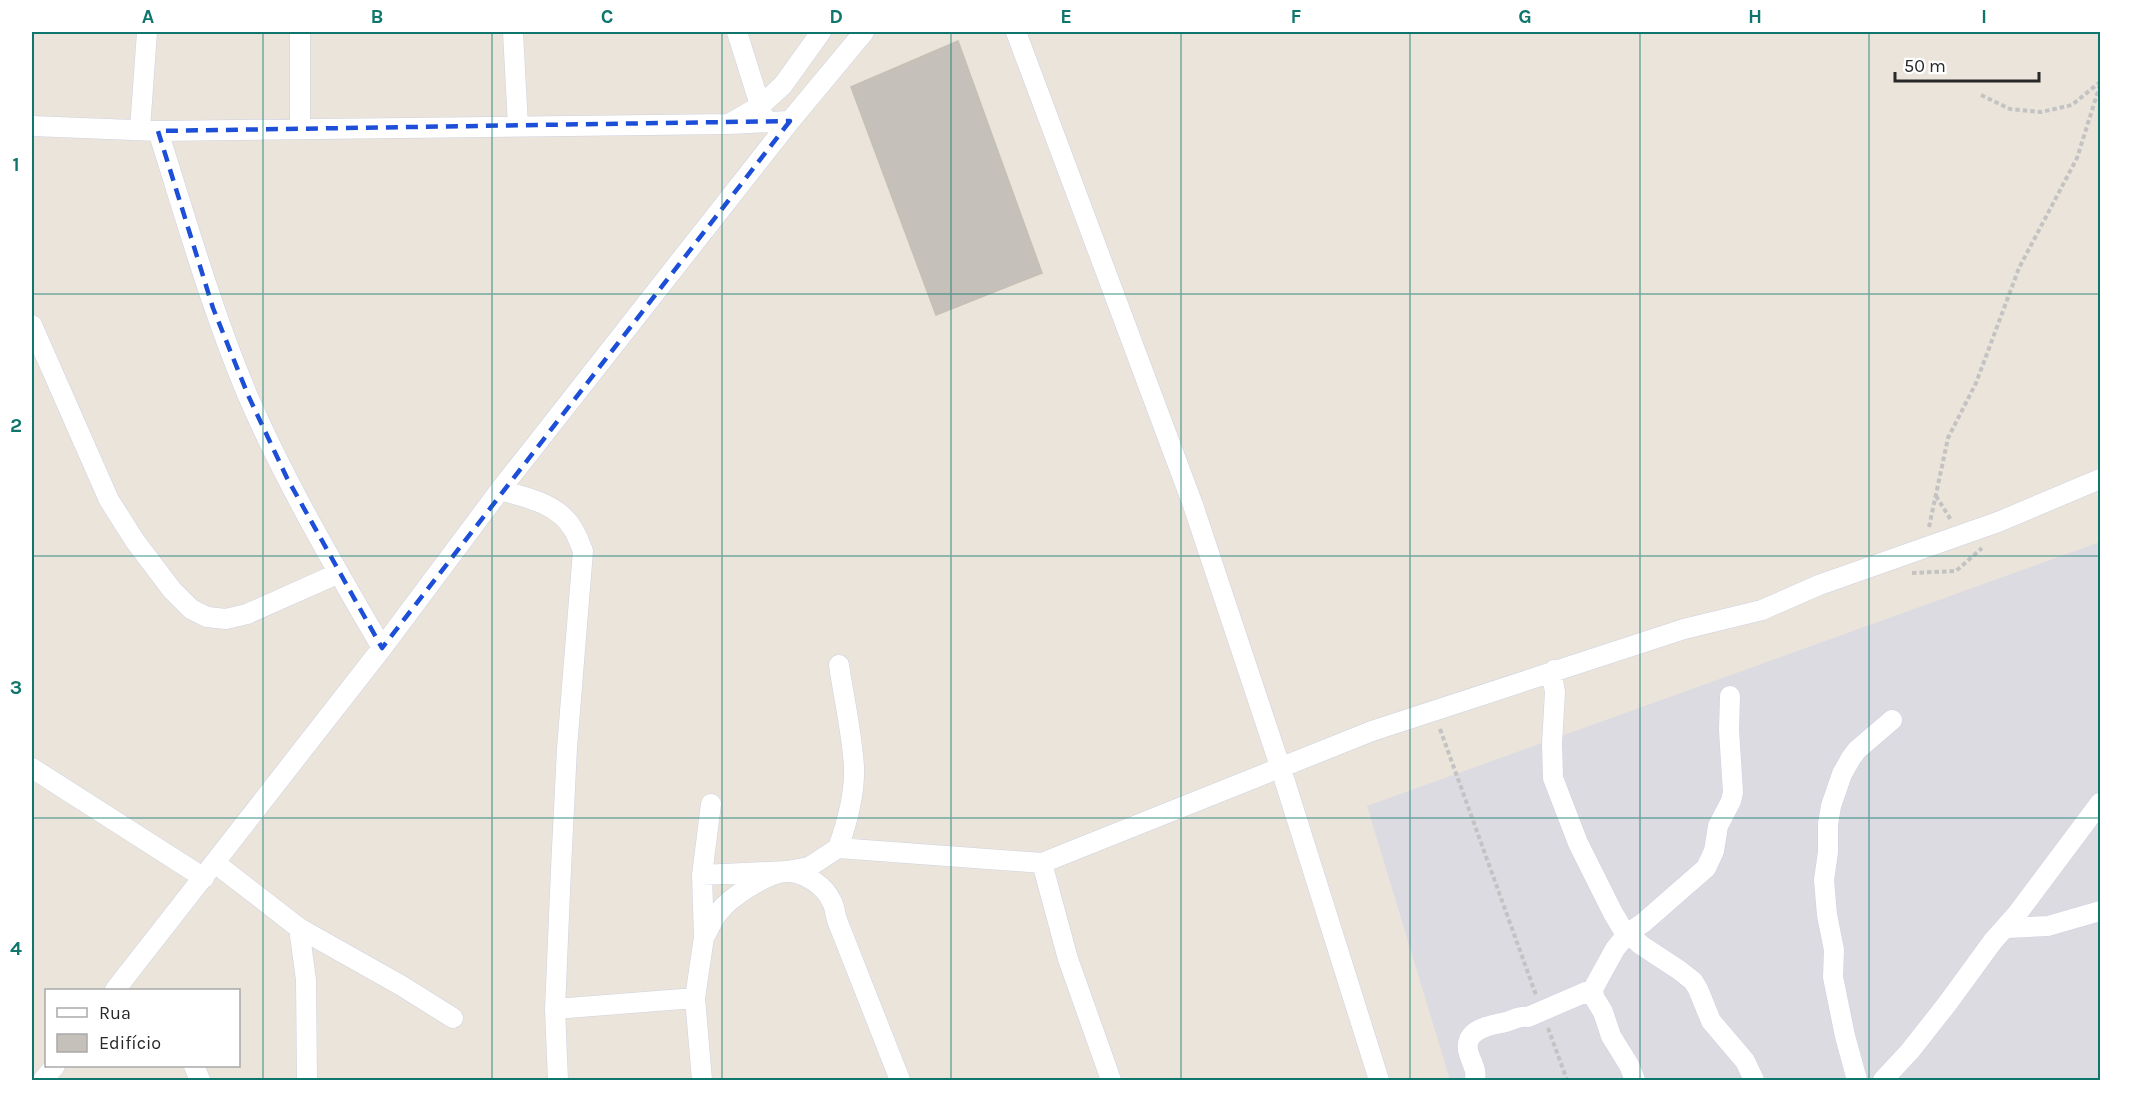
<svg xmlns="http://www.w3.org/2000/svg" width="2132" height="1112" font-family="Karla,sans-serif">
<style>
.industrial{fill:#dddbe2}
.building{fill:#c5c1ba;stroke:#c5c0b4;stroke-width:1.5}
.lines{fill:none;stroke-linecap:round;stroke-linejoin:round}
.minor-casing{stroke:#cfd1e1;stroke-width:21}
.path{stroke:#c3c3c3;stroke-width:4;stroke-dasharray:4.5 3;stroke-linecap:butt}
.minor{stroke:#fff;stroke-width:20}
.marked{fill:none;stroke:#1d4ed8;stroke-width:4.5;stroke-dasharray:12 8;stroke-linejoin:round}
.grid{fill:none;stroke:#0f766e;stroke-width:1.5;stroke-opacity:0.55}
.neatline{fill:none;stroke:#0f766e;stroke-width:2}
.grid-label{font-size:20px;text-anchor:middle;font-weight:bold;fill:#0f766e}
</style>
<rect width="100%" height="100%" fill="#eae4da"/>
<path class="industrial" d="M2100,542V1080H1450L1367,806Z"/>
<path class="building" d="M958,41L1042,273L936,315L851,87Z"/>
<g class="lines">
<defs>
<path id="minor" d="M300,32V129
M513,32L518,126
M737,32L763,115
M1016,32L1193,505L1281,769L1379,1080
M729,124L760,106L783,85L821,32
M32,126L158,131L729,124L790,121
M140,129L147,32
M158,131C186,219 211,308 247,394C285,482 334,565 382,648
M32,325L109,500L135,541L172,590L191,609L207,617L226,619L247,614L339,573
M500,490C527,498 558,503 573,529C577,535 580,544 583,551L567,748L561,869L555,1009L558,1080
M1554,670L1552,675L1555,692L1552,744L1553,778L1578,843L1613,913L1622,928L1641,945L1679,970L1693,981L1698,989L1711,1021L1745,1061L1754,1080
M32,768L204,878
M838,848C847,823 855,794 854,767C852,733 844,699 839,665
M215,863L299,928L402,986L453,1018
M1042,863L1068,959L1111,1080
M702,875L787,871L809,867L838,848L1042,863L1372,731L1684,629L1762,610L1819,585L1998,522L2100,479
M299,928L306,980L307,1080
M2006,928L2048,926L2100,911
M704,937C709,930 712,920 718,913C729,898 769,871 788,872C805,872 826,887 832,902C835,907 835,914 837,920L900,1080
M115,990L382,648L500,490L790,121L864,32
M555,1009L695,998
M194,1066L200,1080
M43,1080L55,1066
M702,1080L695,998L704,937L702,875L711,804
M1475,1080C1477,1069 1472,1064 1469,1054C1462,1032 1485,1026 1501,1023C1512,1022 1517,1015 1528,1017L1593,989
M1635,1080L1629,1065L1611,1036L1603,1012L1594,997L1593,989L1615,949L1628,933L1643,923L1706,868L1714,851L1718,826L1731,801L1733,792L1729,730L1730,696
M1857,1080L1845,1036L1833,977L1834,950L1827,915L1824,880L1828,852V824L1831,806L1842,774L1851,758L1857,750L1892,720
M1883,1080L1910,1051L1947,1004L1993,941L2017,914L2100,803"/>
</defs>
<use href="#minor" class="minor-casing"/>
<path class="path" d="M1981,95L2010,109L2041,112L2072,105L2100,82
M1936,496L1951,520
M1929,527L1948,438L1976,383L2019,268L2077,158L2100,85
M1912,573L1956,571L1982,548
M1440,729L1536,995
M1548,1028L1567,1080"/>
<use href="#minor" class="minor"/>
</g>
<path class="marked" d="M790,121L382,648L287,478L248,395L213,308L158,131Z"/>
<path class="grid" d="M263,32V1080M492,32V1080M722,32V1080M951,32V1080M1181,32V1080M1410,32V1080M1640,32V1080M1869,32V1080M32,294H2100M32,556H2100M32,818H2100"/>
<rect width="2132" height="1112" fill="none" stroke="#ffffff" stroke-width="66"/>
<rect x="45" y="989" width="195" height="78" fill="#ffffff" stroke="#a9a9a9" stroke-width="1.5"/>
<rect x="57" y="1008" width="30" height="9" fill="#ffffff" stroke="#a9a9a9" stroke-width="1.5"/>
<text x="99" y="1019" font-size="18" fill="#282828">Rua</text>
<rect x="57" y="1034" width="30" height="18" fill="#c5c1ba" stroke="#a9a9a9" stroke-width="1.5"/>
<text x="99" y="1049" font-size="18" fill="#282828">Edifício</text>
<path d="M1895 72v9h144v-9" fill="none" stroke="#282828" stroke-width="3"/>
<text x="1904" y="72" font-size="18" fill="#282828" stroke="#ffffff" stroke-width="4.5" paint-order="stroke">50 m</text>
<rect x="33" y="33" width="2066" height="1046" class="neatline"/>
<g class="grid-label">
<text x="148" y="23">A</text>
<text x="377" y="23">B</text>
<text x="607" y="23">C</text>
<text x="836" y="23">D</text>
<text x="1066" y="23">E</text>
<text x="1296" y="23">F</text>
<text x="1525" y="23">G</text>
<text x="1755" y="23">H</text>
<text x="1984" y="23">I</text>
<text x="16" y="171">1</text>
<text x="16" y="432">2</text>
<text x="16" y="694">3</text>
<text x="16" y="955">4</text>
</g>
</svg>
